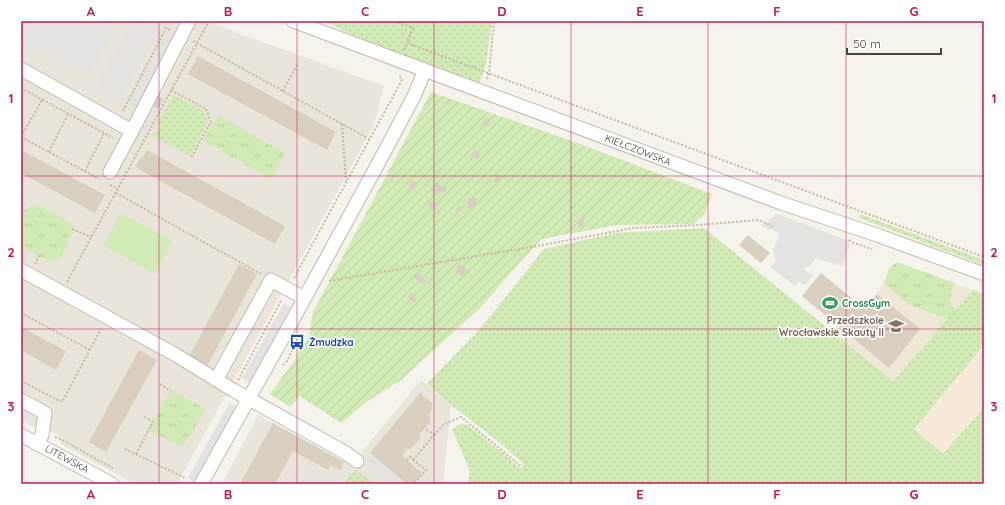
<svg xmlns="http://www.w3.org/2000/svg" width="1005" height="505" font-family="Quicksand,sans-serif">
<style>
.residential{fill:#eae5da}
.commercial{fill:#f7ead8}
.education{fill:#efe8d6}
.grass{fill:url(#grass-dots)}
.park{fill:url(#park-tufts)}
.garden{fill:url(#garden-furrows)}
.pitch{fill:#d2eab5}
.parking{fill:#e5e3e0}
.building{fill:#d8cfc1}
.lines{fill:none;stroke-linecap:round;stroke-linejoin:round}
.minor-casing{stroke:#c2bbae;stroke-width:15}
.path{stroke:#c4b79f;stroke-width:2;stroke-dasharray:2 2;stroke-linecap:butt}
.minor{stroke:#fff;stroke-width:13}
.grid{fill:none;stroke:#c2185b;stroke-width:1;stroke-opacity:0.55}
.labels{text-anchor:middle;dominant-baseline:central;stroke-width:3.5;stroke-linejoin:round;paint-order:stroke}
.street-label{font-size:10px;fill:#4b4439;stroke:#fff}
.leisure-label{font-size:10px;font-weight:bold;fill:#27864d;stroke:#fff;text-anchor:start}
.education-label{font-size:10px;font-weight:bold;fill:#785e54;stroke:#fff;text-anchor:end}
.transit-label{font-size:10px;font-weight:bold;fill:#164399;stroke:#fff;text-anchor:start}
.neatline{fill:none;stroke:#c2185b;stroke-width:1.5}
.grid-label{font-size:13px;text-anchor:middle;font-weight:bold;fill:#c2185b}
</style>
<defs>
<pattern id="grass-dots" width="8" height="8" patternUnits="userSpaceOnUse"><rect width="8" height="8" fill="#d2eab5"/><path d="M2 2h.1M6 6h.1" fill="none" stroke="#b6ca9c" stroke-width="1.8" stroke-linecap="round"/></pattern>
<pattern id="park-tufts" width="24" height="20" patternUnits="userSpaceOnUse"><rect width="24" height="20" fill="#d2eab5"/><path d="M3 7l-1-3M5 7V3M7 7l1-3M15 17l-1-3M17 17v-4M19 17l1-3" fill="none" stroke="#b6ca9c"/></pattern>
<pattern id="garden-furrows" width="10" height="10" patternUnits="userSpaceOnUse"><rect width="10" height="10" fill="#d2eab5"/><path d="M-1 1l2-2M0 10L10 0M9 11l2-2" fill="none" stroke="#b6ca9c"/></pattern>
</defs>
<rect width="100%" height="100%" fill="#f6f3ec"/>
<path class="residential" d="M21,21H205L384,86L374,125L177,484H135L61,444L57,434L31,426L21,420Z
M421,380L451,405L443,484H374L356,469L343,484H222L258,415L351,465Z"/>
<path class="commercial" d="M984,345V408L943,454L914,429Z"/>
<path class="education" d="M896,262L973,290L893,381L840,338L877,294L884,283L889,269Z"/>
<path class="grass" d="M324,21H492L486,64L479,84L352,35Z
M173,95L204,111L208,122L190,156L151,135L153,132L156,134L161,126L157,124Z
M860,214L984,260V265L859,218Z
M704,228L893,381L973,290L984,294V345L914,429L943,454L984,408V484H468L470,471L452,429L461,424L468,425L522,469L523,463L495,439L451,405L427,384L473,336L488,319L544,249L616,233Z
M356,469L374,484H343Z"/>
<path class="park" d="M218,115L285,153L270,179L203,141Z
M38,205L71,223L73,233L60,259L50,262L21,246V212L24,214L27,208Z
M896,262L955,283L949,303L957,309L947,319L908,304L884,283L889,269Z
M171,389L205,409L183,447L148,430Z"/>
<path class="garden" d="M431,92L580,144L712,194L704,215L694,224L617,225L541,239L480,308L401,380L368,401L341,423L300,396L290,407L270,394L294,361L309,336L313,312Z"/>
<path class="pitch" d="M121,213L172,241L155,274L104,246Z"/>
<path class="parking" d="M21,21H119L89,77L21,42Z
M131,21H147L160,28L119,104L94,91Z
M167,31L174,35L137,109L128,105Z
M150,108L157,111L143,138L136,134Z
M777,214L847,240L850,245L842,266L816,258L809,267H806L805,270L813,276L805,285L799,281L795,286L770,267L776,260L773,250L780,233L761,226Z
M284,303L291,307L250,383L242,378Z
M21,384L29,388L25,396L35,402L27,420L21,417Z
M229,403L237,407L195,483L188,478Z
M374,459L400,480L397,484H390L368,466Z
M122,464L160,484H150L120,468Z
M301,466L304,469L292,483L289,480Z
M424,473L431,479L427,484H415Z"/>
<path class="building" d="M198,56L336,132L327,150L188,74Z
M157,96L164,99L158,109L152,106Z
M485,118L490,119L488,126L483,124Z
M21,150L105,195L95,213L21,173Z
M147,150L285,226L275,244L135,167L140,158L142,159Z
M473,150L480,152L478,159L471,157Z
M496,175L500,176L498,184L494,183Z
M411,181L416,183L414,190L409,188Z
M435,184L441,185V187L446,188L445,192H440V193H433L434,191H430L431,187H434Z
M470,197L477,198L474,208H472V209L467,208L469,198L470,199Z
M430,202L437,204L436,211L429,209Z
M458,206L462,207L461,212L456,211Z
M579,218H584L583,227H578Z
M748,235L770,253L761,263L739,245Z
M239,264L257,274L207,366L189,357Z
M460,264L468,271L462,277L455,270Z
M417,273L426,280L422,284L414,277Z
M821,273L865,309L877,294L920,329L889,368L802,296Z
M412,293L417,299L414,302L408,297Z
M21,327L66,351L56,370L21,350Z
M139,350L157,360L106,452L89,442Z
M421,392L423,394L422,395L432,403L431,412L428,415L430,417V422L419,435L421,437L410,450L408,448L402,456L422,473L413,484H407L370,453Z
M273,423L344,462L340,470L331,465L328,470L293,451L275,484H240Z"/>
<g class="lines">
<defs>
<path id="minor" d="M293,21L781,203L877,235L984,274
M21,69L132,131L189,21
M110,172L132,131
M21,270L176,355L233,390L346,453L357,461
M216,380L271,280L304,298
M21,400L45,413L42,435L37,444
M21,435L112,484
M201,484L291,323L386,149L415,94L425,70"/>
</defs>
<use href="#minor" class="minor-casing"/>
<path class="path" d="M394,21L413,28L407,43
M193,41L369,139
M404,50L407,43L984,257
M487,79L489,73L494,21
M21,88L113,138
M171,90L206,109L211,122L191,158
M283,91L297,65
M123,111L166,28L170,30
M342,124L346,181
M21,137L99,179
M21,137L42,100
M49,152L68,114
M85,171L104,133
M110,185L118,189
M116,193L261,274
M21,209L26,211
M72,229L91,237
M849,240L851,242L872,249
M35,264L39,256
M294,278L402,80L399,75
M329,281L537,246L633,228L698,225L759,220L772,226
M67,282L209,21
M21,313L90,350
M283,365L287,361L300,334
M238,380L282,299
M21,381L62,402L101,329
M160,384L171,391
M434,435L444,424L461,417L521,466
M55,437L61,439L114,469
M125,449L185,478
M136,454L153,422L143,416
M407,460L410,457L426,470L414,484
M413,460L434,435L425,428"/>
<use href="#minor" class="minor"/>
</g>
<path class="grid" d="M159,21V484M297,21V484M434,21V484M571,21V484M708,21V484M846,21V484M21,176H984M21,329H984"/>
<defs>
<symbol id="stadium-bare" viewBox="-9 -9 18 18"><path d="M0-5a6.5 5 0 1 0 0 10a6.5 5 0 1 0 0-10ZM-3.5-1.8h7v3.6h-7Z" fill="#2e9e5b" stroke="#fff" stroke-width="2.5" paint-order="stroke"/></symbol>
<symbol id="school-bare" viewBox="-9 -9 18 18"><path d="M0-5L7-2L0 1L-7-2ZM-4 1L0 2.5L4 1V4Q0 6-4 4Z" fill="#8d6e63" stroke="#fff" stroke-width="2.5" paint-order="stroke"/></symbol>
<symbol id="bus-bare" viewBox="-9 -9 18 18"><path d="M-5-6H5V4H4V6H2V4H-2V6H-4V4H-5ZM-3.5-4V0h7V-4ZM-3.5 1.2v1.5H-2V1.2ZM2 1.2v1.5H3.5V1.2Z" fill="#1a4fb4" stroke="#fff" stroke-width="2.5" paint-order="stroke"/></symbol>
</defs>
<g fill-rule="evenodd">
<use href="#stadium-bare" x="819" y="292" width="22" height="22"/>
<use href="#school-bare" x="885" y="315" width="22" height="22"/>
<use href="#bus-bare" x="286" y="331" width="22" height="22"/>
</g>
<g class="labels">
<g class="street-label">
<text transform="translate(638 150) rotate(21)">KIEŁCZOWSKA</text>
<text transform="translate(67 459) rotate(28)">LITEWSKA</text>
</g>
<g class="leisure-label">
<text x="842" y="303">CrossGym</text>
</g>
<g class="education-label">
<text x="884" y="320">Przedszkole<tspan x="884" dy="12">Wrocławskie Skauty II</tspan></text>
</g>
<g class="transit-label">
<text x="309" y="342">Żmudzka</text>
</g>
</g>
<rect width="1005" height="505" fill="none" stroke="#ffffff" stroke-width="44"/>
<path d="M847 48v6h94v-6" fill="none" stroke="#4b4439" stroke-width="2"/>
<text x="853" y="48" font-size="12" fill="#4b4439" stroke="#ffffff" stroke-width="3" paint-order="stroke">50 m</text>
<rect x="22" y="22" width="961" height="461" class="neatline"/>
<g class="grid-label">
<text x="91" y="16">A</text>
<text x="228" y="16">B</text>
<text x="365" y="16">C</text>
<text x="502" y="16">D</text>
<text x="640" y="16">E</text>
<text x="777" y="16">F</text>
<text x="914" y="16">G</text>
<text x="11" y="103">1</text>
<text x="994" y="103">1</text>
<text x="11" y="257">2</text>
<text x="994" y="257">2</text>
<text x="11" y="411">3</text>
<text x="994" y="411">3</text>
<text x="91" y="499">A</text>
<text x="228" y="499">B</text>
<text x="365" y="499">C</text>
<text x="502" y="499">D</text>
<text x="640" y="499">E</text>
<text x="777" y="499">F</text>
<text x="914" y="499">G</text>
</g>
</svg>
